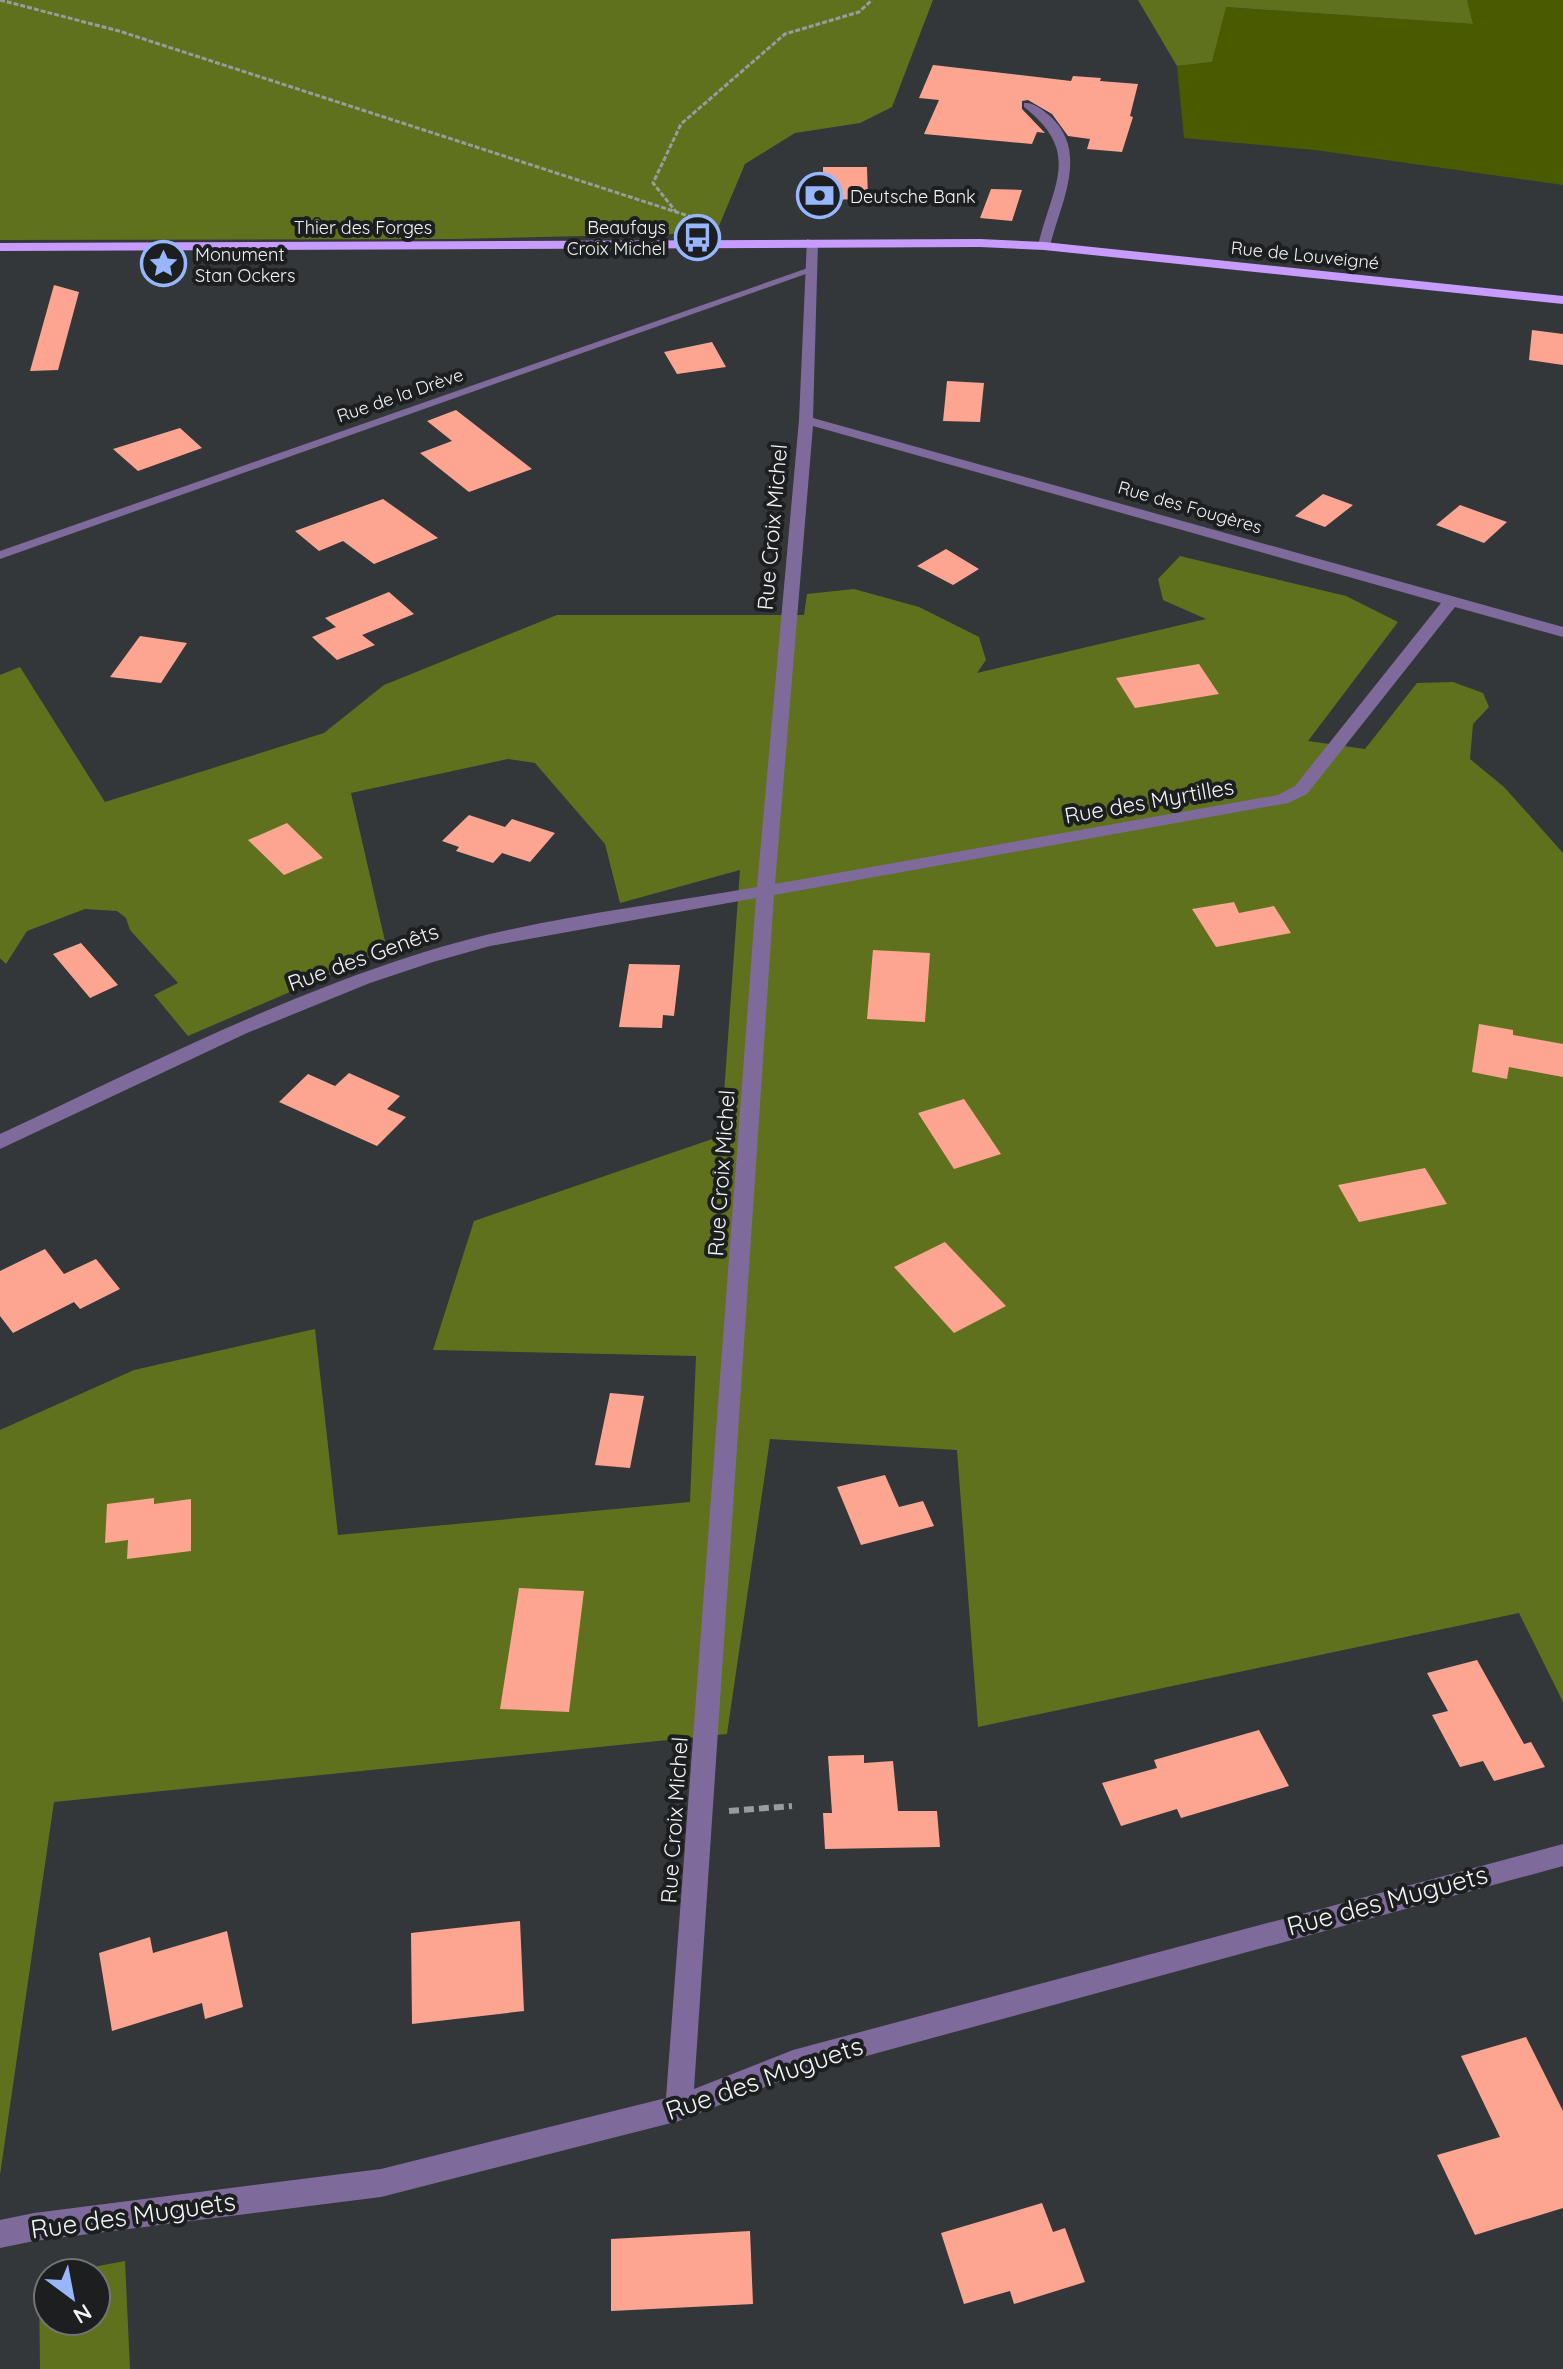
<svg xmlns="http://www.w3.org/2000/svg" width="1563" height="2369" font-family="Quicksand,sans-serif">
<style>
.green{fill:#4a5a00}
.forest{fill:#5f711d}
.building{fill:#fda591}
.lines{fill:none;stroke-linecap:round;stroke-linejoin:round}
.path-far1{stroke:#999b9d;stroke-width:3;stroke-dasharray:5 2;stroke-linecap:butt}
.path{stroke:#999b9d;stroke-width:6;stroke-dasharray:10 5;stroke-linecap:butt}
.service{fill:#7f6b9b;fill-rule:evenodd}
.minor{fill:#7f6b9b;fill-rule:evenodd}
.primary{fill:#c89cfe;fill-rule:evenodd}
.labels{text-anchor:middle;dominant-baseline:central;stroke-width:8;stroke-linejoin:round;paint-order:stroke}
.far-poi-label{font-size:18px;fill:#f1f3f4;stroke:#1d1e1f;text-anchor:start}
.far-street-label{font-size:18px;fill:#f1f3f4;stroke:#1d1e1f}
.street-label{font-size:22px;fill:#f1f3f4;stroke:#1d1e1f}
.near-street-label{font-size:26px;fill:#f1f3f4;stroke:#1d1e1f}
</style>
<rect width="100%" height="100%" fill="#343739"/>
<path class="green" d="M1467,0H1563V185L1315,150L1184,138L1177,66L1212,62L1225,7L1473,24Z"/>
<path class="forest" d="M0,0H933L892,107L860,123L795,133L745,164L716,233L454,239L0,240Z
M1138,0H1467L1473,24L1226,7L1212,62L1177,66Z
M1180,556L1346,596L1398,622L1308,741L1365,749L1417,683L1453,682L1483,693L1489,707L1473,724L1470,759L1504,787L1563,853V1702L1519,1613L978,1727L957,1450L770,1439L727,1734L54,1802L0,2175V1430L134,1370L315,1329L338,1535L690,1502L696,1356L433,1350L474,1221L721,1136L740,870L620,903L605,844L535,763L508,759L351,793L387,950L188,1036L154,995L178,983L130,930L126,918L117,911L85,909L27,931L6,964L0,958V675L20,667L105,802L324,733L384,685L557,615H804L807,594L854,589L919,607L979,637L986,660L977,673L1206,619L1163,600L1158,579Z
M125,2261L130,2369H40L39,2277L48,2276V2321H96V2273H61Z"/>
<path class="building" d="M933,65L1071,81L1073,76L1101,78L1100,81L1138,84L1130,116L1133,117L1122,152L1087,149L1090,139L1068,136L1052,114L1028,100L1022,101V109L1045,133L1037,132L1032,144L924,134L939,100L919,98Z
M823,167H867L868,199L816,200V173H823Z
M991,189L1022,190L1012,221L980,218Z
M54,285L79,292L58,370L30,371Z
M1532,330L1563,334V365L1529,360Z
M712,342L726,367L677,374L664,352Z
M947,381L984,383L980,422L943,421Z
M456,410L532,469L469,492L420,453L452,441L427,421Z
M180,428L202,448L138,471L113,449Z
M1323,494L1353,505L1325,527L1295,516Z
M383,499L438,538L374,564L343,541L319,551L295,531Z
M1460,505L1507,522L1484,543L1436,525Z
M946,549L979,569L953,585L917,566Z
M389,592L414,614L362,635L375,645L337,660L312,637L336,627L325,618Z
M140,636L187,643L161,683L110,677Z
M1199,664L1219,694L1135,708L1116,678Z
M469,815L505,827L512,819L555,833L530,862L502,853L493,863L456,851L459,847L442,841Z
M287,823L323,858L284,875L248,840Z
M1234,902L1239,913L1274,906L1291,933L1216,947L1192,909Z
M81,943L118,985L90,998L53,954Z
M873,950L930,953L925,1022L867,1019Z
M629,964L680,965L674,1016L663,1015L662,1028L619,1027Z
M1479,1024L1513,1030V1035L1563,1044V1077L1509,1067L1507,1079L1472,1072Z
M349,1073L400,1096L387,1109L406,1117L377,1146L279,1102L308,1074L335,1086Z
M964,1099L1001,1154L954,1169L918,1113Z
M1425,1168L1447,1204L1359,1222L1338,1185Z
M945,1242L1006,1306L954,1333L894,1267Z
M45,1249L64,1274L96,1259L120,1289L80,1309L74,1302L13,1333L0,1316V1271Z
M610,1393L644,1396L630,1468L595,1465Z
M885,1475L899,1507L923,1501L934,1526L861,1545L837,1487Z
M154,1498V1504L191,1499V1551L127,1559L128,1540L105,1543L107,1504Z
M519,1588L584,1591L569,1712L500,1709Z
M1477,1660L1524,1744L1531,1742L1545,1767L1494,1781L1483,1761L1460,1767L1432,1715L1448,1711L1427,1673Z
M1259,1730L1289,1786L1181,1818L1177,1809L1121,1826L1102,1783L1157,1768L1154,1760Z
M864,1755V1763L893,1761L898,1811H937L940,1847L825,1849L823,1813H832L828,1756Z
M520,1921L524,2011L412,2024L411,1933Z
M227,1931L243,2007L205,2019L202,2003L112,2031L99,1953L150,1937L153,1953Z
M1526,2037L1563,2111V2208L1475,2235L1437,2155L1500,2137L1461,2056Z
M1042,2203L1053,2232L1065,2228L1085,2282L1014,2304L1010,2291L964,2304L941,2233Z
M750,2231L753,2304L611,2311V2239Z"/>
<g class="lines">
<path class="path-far1" d="M0,0L119,31L701,220
M677,213L653,183L681,124L785,34L859,12L872,0"/>
<path class="path" d="M729,1811L792,1806"/>
<path class="service" d="M808,268L817,270L0,559V551Z"/>
<path class="minor" d="M1024,103C1034,102 1043,110 1050,116C1090,152 1060,204 1050,246L1044,250L1038,246C1052,185 1083,153 1024,107Z
M807,239L818,242L813,418L1563,627V637L1455,607L1307,794L1288,803L774,895L694,2089L793,2050L1563,1844V1866L793,2076L679,2121L381,2197L34,2241L0,2248V2220L34,2213L381,2169L666,2098L756,898L490,946L433,962L370,983L247,1033L0,1149V1134C137,1070 273,1000 418,954C527,919 644,907 757,887L799,420ZM813,426L1441,603L1295,786L1278,795L775,884Z"/>
<path class="primary" d="M980,239L1044,242L1563,296V304L1044,250L980,247L0,251V243Z"/>
</g>
<defs>
<symbol id="bank-ring" viewBox="-11 -11 22 22"><circle r="9.5" fill="#1d1e1f" stroke="#97b6fd" stroke-width="1.5"/><path d="M-6-4H6V4H-6ZM0-2.3a2.3 2.3 0 1 0 0 4.6a2.3 2.3 0 1 0 0-4.6Z" fill="#97b6fd"/></symbol>
<symbol id="bus-ring" viewBox="-11 -11 22 22"><circle r="9.5" fill="#1d1e1f" stroke="#97b6fd" stroke-width="1.5"/><path d="M-5-6H5V4H4V6H2V4H-2V6H-4V4H-5ZM-3.5-4V0h7V-4ZM-3.5 1.2v1.5H-2V1.2ZM2 1.2v1.5H3.5V1.2Z" fill="#97b6fd"/></symbol>
<symbol id="sight-ring" viewBox="-11 -11 22 22"><circle r="9.5" fill="#1d1e1f" stroke="#97b6fd" stroke-width="1.5"/><path d="M0-6L1.8-2.2L6-1.7L2.9 1.2L3.7 5.4L0 3.3L-3.7 5.4L-2.9 1.2L-6-1.7L-1.8-2.2Z" fill="#97b6fd"/></symbol>
</defs>
<g fill-rule="evenodd">
<use href="#bank-ring" x="794" y="170" width="51" height="51"/>
<use href="#bus-ring" x="672" y="212" width="51" height="51"/>
<use href="#sight-ring" x="138" y="238" width="51" height="51"/>
</g>
<g class="labels">
<g class="far-poi-label">
<text x="850" y="196">Deutsche Bank</text>
<text x="666" y="227" text-anchor="end">Beaufays<tspan x="666" dy="21">Croix Michel</tspan></text>
<text x="195" y="254">Monument<tspan x="195" dy="21">Stan Ockers</tspan></text>
</g>
<g class="far-street-label">
<text x="363" y="227">Thier des Forges</text>
<text transform="translate(1305 255) rotate(6)">Rue de Louveigné</text>
<text transform="translate(400 395) rotate(-19)">Rue de la Drève</text>
<text transform="translate(1190 507) rotate(16)">Rue des Fougères</text>
</g>
<g class="street-label">
<text transform="translate(772 527) rotate(-85)">Rue Croix Michel</text>
<text transform="translate(1149 801) rotate(-10)">Rue des Myrtilles</text>
<text transform="translate(363 957) rotate(-20)">Rue des Genêts</text>
<text transform="translate(721 1173) rotate(-86)">Rue Croix Michel</text>
<text transform="translate(674 1820) rotate(-86)">Rue Croix Michel</text>
</g>
<g class="near-street-label">
<text transform="translate(1387 1900) rotate(-15)">Rue des Muguets</text>
<text transform="translate(764 2078) rotate(-19)">Rue des Muguets</text>
<text transform="translate(133 2215) rotate(-8)">Rue des Muguets</text>
</g>
</g>
<g transform="translate(72 2297) rotate(148)"><circle r="38" fill="#1d1e1f" stroke="#727374" stroke-width="2"/>
<path d="M0-6L14 30L0 20L-14 30Z" fill="#97b6fd"/>
<text y="-12" font-size="22" font-weight="bold" text-anchor="middle" fill="#f1f3f4">N</text>
</g>
</svg>
